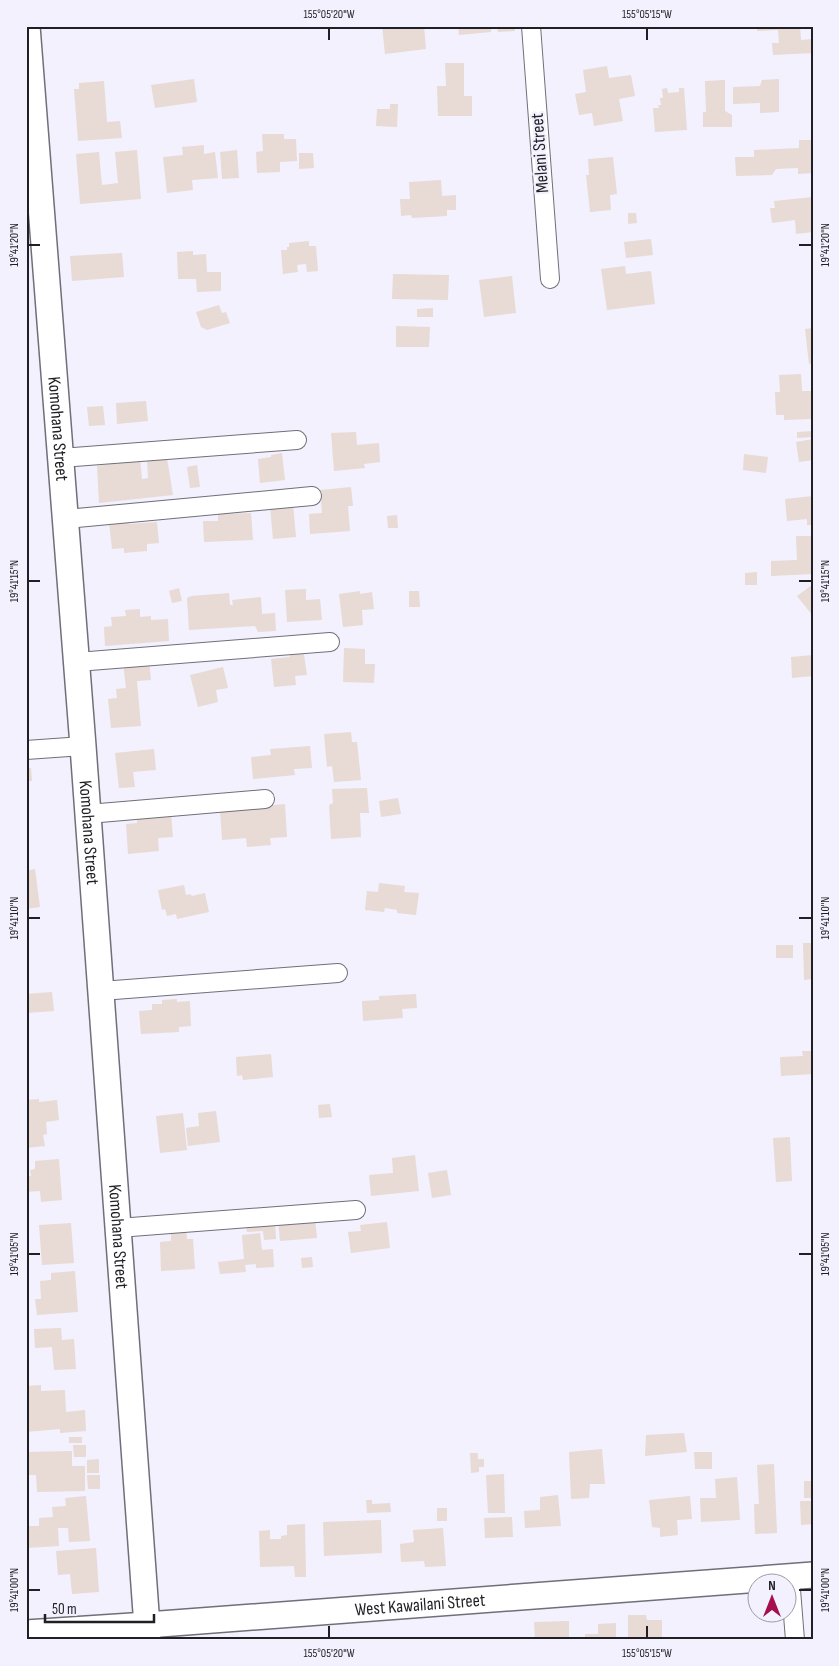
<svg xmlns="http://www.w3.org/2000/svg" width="839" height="1666" font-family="'Sofia Sans Condensed',sans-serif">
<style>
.building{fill:#e8dad5}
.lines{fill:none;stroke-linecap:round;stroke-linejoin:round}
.street-casing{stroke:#6f6f79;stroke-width:20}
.secondary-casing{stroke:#6f6f79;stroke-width:28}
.street{stroke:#fff;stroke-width:18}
.secondary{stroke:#fff;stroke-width:25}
.ticks{fill:none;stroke:#201f24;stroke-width:2}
.labels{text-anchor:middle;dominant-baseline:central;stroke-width:4.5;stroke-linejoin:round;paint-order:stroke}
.street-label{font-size:18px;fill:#201f24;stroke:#f2f1fd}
.neatline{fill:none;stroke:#201f24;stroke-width:2}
.ticks-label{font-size:12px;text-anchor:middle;fill:#201f24}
</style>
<rect width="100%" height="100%" fill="#f2f1fd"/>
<path class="building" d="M382,26H424L426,49L385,54Z
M458,26H491V32L459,35Z
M497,26H515V31L498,32Z
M757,26H800L801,40L813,39V53L773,55L772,43H779L778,30L757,31Z
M445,63H464V96H472V116H438L437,86H446Z
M607,66L609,78L631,75L635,96L619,99L623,121L594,126L592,113L579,115L575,94L586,92L583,70Z
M194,79L197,102L155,108L151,85Z
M779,79V112L760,113V103L733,104V87L760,86L762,80Z
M725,80V111L732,115V127H703V112H706L705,81Z
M104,81L107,122L120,121L122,138L78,141L74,89H79V83Z
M667,88L668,93L679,92V88H684L687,130L655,132L653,108H659L658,105H661L660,98H663L662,89Z
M390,104H398L397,127L376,126L377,109H390Z
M262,134H284V139H296L297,161L280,162V172L257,173L256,152L263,151Z
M799,140H813V173L798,174V168L776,169L772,175L736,176L735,157H754V150L799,148Z
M204,145V154L215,152L218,178L192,180L193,190L167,193L163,157L183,155L182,147Z
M137,150L141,199L80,204L76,154L99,152L102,185L118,183L115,152Z
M237,150L239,178L222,179L220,152Z
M299,153H313L314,168L299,169Z
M613,157L617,194L610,195L611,210L590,212L586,175H589L588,159Z
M441,180L442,196L456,195V210H447V216L412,218L411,215L401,216L400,199H410L409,182Z
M813,197V232L796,234L795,220L772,223L770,208H775L774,201Z
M628,213H636L637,223L628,224Z
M651,239L653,255L626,258L624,242Z
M309,241V246H316L318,271L307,272L306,264L297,265L298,272L283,274L281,250H287V247H289V243Z
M193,251V255L206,254L207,272H221V291L197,292L196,279H178L177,252Z
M122,253L124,277L72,281L70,256Z
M625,266L626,274L651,271L655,304L607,310L601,269Z
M393,274L449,275L448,300L392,299Z
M512,276L516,313L484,317L479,280Z
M219,305L222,313L226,312L230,323L207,330L201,327L196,312Z
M433,308V317H417V309Z
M396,326L430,327L429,347H396Z
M813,328V363L809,364L805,329Z
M801,374L802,391H813V419L784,420V415H776L775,392H780L779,375Z
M146,401L148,421L117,424L116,403Z
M103,406L105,425L89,426L87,407Z
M813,431V437L797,438V432Z
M356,432L357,445L379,443L380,462L364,464L365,468L334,471L331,433Z
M813,439V460L799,462L796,442Z
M282,453L285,480L260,483L258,459L271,457V455Z
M744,454L768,457L766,473L743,470Z
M140,458L142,479L148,478L147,460L167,458L173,495L99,503L97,466L110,464L116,460Z
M197,465L200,487L190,488L187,467Z
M351,487L353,506H348L350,531L310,534L309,514L322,513L320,490Z
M813,496V525H807V519L787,521L785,499Z
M293,504L296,537L273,539L270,506Z
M251,513L253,540L204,542L203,521H218V514Z
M397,515L398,528H388L387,516Z
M128,521L129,524L157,522L159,543L147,544V551L124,553V548L112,549L109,522Z
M796,536H813V574L771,576V561L797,560Z
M757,572V585H745V573Z
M812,585L813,586V616L797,596Z
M179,588L182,601L172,603L169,591Z
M306,589V600L320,599L322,620L287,622L285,590Z
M360,591V594L372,592L374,609L362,610L363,625L343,627L339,594Z
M409,591H419L420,607H409Z
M229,593L230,605H233L232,600L261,597L262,614L275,613L276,631L258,632L255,626L189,630L187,598L191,596Z
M140,609V617L151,616V620L168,619L169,641L105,646L104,627L112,626L111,617L126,616L125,610Z
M303,648L307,675L295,676L296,685L274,687L271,659L290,657L289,649Z
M344,648L365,649V664H375L374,683L343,682Z
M813,655V676L792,678L791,657Z
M149,661L151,680L137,681L141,726L111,728L108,699L117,698L116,689L126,688L123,663Z
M223,667L228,688L216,690L218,702L198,707L190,675Z
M351,732L352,742H357L361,780L334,782L332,766L327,767L324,734Z
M310,746L312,768L294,769L295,775L253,779L251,757L271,755L270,749Z
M154,749L156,770L133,772L135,787L119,788L115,753Z
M26,768H31L32,781H26Z
M367,788L369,813H360L361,837L331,839L329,805L333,803L332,789Z
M398,798L401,814L381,817L379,801Z
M285,804L287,837L270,838L271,845L247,847L246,838L222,840L220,810Z
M171,814L173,837L158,838L159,851L128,854L126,824L137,823V817Z
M35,869L40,907L26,909V871Z
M379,883L405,886L404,892L419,893L416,915L397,913V910L385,908L384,912L365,910L367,891L378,892Z
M184,885L186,895L190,894L192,896L205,893L209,912L177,919L176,914L167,916L165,909L162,910L158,890Z
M803,943H813V979L804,980Z
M776,945H793V958H776Z
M52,992L54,1011L26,1013V994Z
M416,994L417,1008L402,1009L403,1018L363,1021L362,1001L379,1000V996Z
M177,999V1002L190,1001L191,1026L179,1027V1032L141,1034L139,1011L152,1010V1004H162V1000Z
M802,1051H813V1074L781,1076L780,1057L803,1056Z
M271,1054L273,1077L243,1080L242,1075L237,1076L236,1057Z
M39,1099V1102L57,1100L59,1120L46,1122L47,1134L43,1135L45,1146L26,1148V1100Z
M330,1104L332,1117L319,1118L318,1105Z
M216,1111L220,1142L188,1146L186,1128L199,1126L198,1113Z
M183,1113L187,1150L160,1153L156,1116Z
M790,1137L792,1181L776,1182L773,1138Z
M415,1155L419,1191L371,1196L369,1175L393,1173L392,1158Z
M59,1159L62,1200L41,1202L40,1191L26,1192V1176H31L30,1170L35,1169V1161Z
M447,1170L451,1195L432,1198L428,1173Z
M315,1218L317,1238L280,1241L278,1220Z
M275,1221L276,1239L264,1240L263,1231L247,1232L246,1224Z
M387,1222L390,1248L351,1253L348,1232L361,1231L360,1225Z
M71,1223L74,1263L42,1265L39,1225Z
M171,1228H186L187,1239H193L195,1269L161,1271L160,1242L171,1241Z
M260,1233L262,1250L273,1249L274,1267L256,1268V1264L245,1265L246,1272L220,1274L218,1262L244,1259L242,1235Z
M312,1257L313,1267L302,1268L301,1258Z
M75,1271L78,1312L37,1315L35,1299H41L40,1281L51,1280V1273Z
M61,1328L62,1340L74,1339L76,1369L54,1370L52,1347L35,1348L34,1329Z
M41,1385V1391L65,1390L66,1412L85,1410L86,1431L60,1433V1429L26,1432V1413H29L27,1386Z
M684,1433L687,1452L645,1456L646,1435Z
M69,1437H82V1443H69Z
M73,1445H86V1457H74Z
M602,1449L605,1484H590L589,1498L571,1499L569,1452Z
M72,1451V1466H85V1491L37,1492L36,1475H26V1452Z
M694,1452H712V1469H695Z
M470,1453H478V1459H484V1467H479V1472L471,1473Z
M99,1459V1473H87V1460Z
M774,1464L777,1533L755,1534L754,1504H759L757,1465Z
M504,1474L505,1513H488L486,1475Z
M87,1475H100V1489H88Z
M737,1477L740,1520L701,1522L700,1498H716L715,1479Z
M804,1481H813V1498H804Z
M558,1495L561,1526L525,1528L524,1511L540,1510V1497Z
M86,1496L90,1541L69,1542L68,1528H58L59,1546L26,1548V1526H39V1518L53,1517L52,1507L66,1506L65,1498Z
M690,1496L692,1519L677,1520L678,1535L660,1537V1528L652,1527L649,1500Z
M366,1500H372V1504L390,1503L391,1512L367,1513Z
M800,1501H813V1524L801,1525Z
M437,1508H447V1521H437Z
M512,1517L513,1537L485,1538L484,1518Z
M381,1520L382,1553L324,1556L323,1522Z
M305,1524L306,1577H295L294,1566L260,1567L259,1531L270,1530V1539H281V1536L287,1535V1525Z
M443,1528L446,1566L425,1567L424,1561L401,1562L400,1544L414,1542L413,1530Z
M96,1548L99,1592L72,1594L70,1574L58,1575L56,1551Z
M628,1615H646L647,1620H662V1640L628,1638Z
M569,1621V1640H535L534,1622Z
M616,1623V1640H585V1634H598V1624Z"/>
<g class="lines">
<defs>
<path id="street" d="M531,26L550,279
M61,458L297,440
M66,519L312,496
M77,662L330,642
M26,750L83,746
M88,814L265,799
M101,991L338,973
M118,1228L356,1210
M790,1577L795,1640"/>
<g id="secondary">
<path id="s1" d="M27,26L83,746L148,1640"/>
<path id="s2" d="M26,1633L147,1625L813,1575"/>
</g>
</defs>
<use href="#street" class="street-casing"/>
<use href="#secondary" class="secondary-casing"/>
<use href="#street" class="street"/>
<use href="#secondary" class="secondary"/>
</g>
<path class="ticks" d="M329,28V40M647,28V40M28,245H40M799,245H812M28,581H40M799,581H812M28,918H40M799,918H812M28,1254H40M799,1254H812M28,1590H40M799,1590H812M329,1626V1638M647,1626V1638"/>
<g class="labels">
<g class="street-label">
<text transform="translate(540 153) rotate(-94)">Melani Street</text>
<text stroke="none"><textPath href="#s1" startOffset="404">Komohana Street</textPath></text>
<text stroke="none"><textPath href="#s1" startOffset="809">Komohana Street</textPath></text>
<text stroke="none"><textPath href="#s1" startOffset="1214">Komohana Street</textPath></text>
<text stroke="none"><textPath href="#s2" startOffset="395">West Kawailani Street</textPath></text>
</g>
</g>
<rect width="839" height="1666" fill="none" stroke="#f2f1fd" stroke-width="55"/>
<g transform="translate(772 1598)"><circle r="24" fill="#f2f1fd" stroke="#9e9da6"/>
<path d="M0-4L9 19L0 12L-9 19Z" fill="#a40f4c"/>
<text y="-8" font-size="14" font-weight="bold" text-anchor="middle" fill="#201f24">N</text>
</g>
<path d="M45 1614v8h109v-8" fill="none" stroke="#201f24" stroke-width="2.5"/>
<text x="52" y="1614" font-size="15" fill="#201f24" stroke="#f2f1fd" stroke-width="4" paint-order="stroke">50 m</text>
<rect x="28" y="28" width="784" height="1610" class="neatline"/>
<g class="ticks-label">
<text x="329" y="18">155°05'20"W</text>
<text x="647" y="18">155°05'15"W</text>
<text transform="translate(14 245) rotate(-90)" y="4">19°41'20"N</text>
<text transform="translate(825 245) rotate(-90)" y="4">19°41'20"N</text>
<text transform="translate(14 581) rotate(-90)" y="4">19°41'15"N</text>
<text transform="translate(825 581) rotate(-90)" y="4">19°41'15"N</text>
<text transform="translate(14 918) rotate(-90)" y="4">19°41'10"N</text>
<text transform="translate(825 918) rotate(-90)" y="4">19°41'10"N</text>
<text transform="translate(14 1254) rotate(-90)" y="4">19°41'05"N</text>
<text transform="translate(825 1254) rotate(-90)" y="4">19°41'05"N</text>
<text transform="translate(14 1590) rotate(-90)" y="4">19°41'00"N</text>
<text transform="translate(825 1590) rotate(-90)" y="4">19°41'00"N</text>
<text x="329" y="1657">155°05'20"W</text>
<text x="647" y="1657">155°05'15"W</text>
</g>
</svg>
